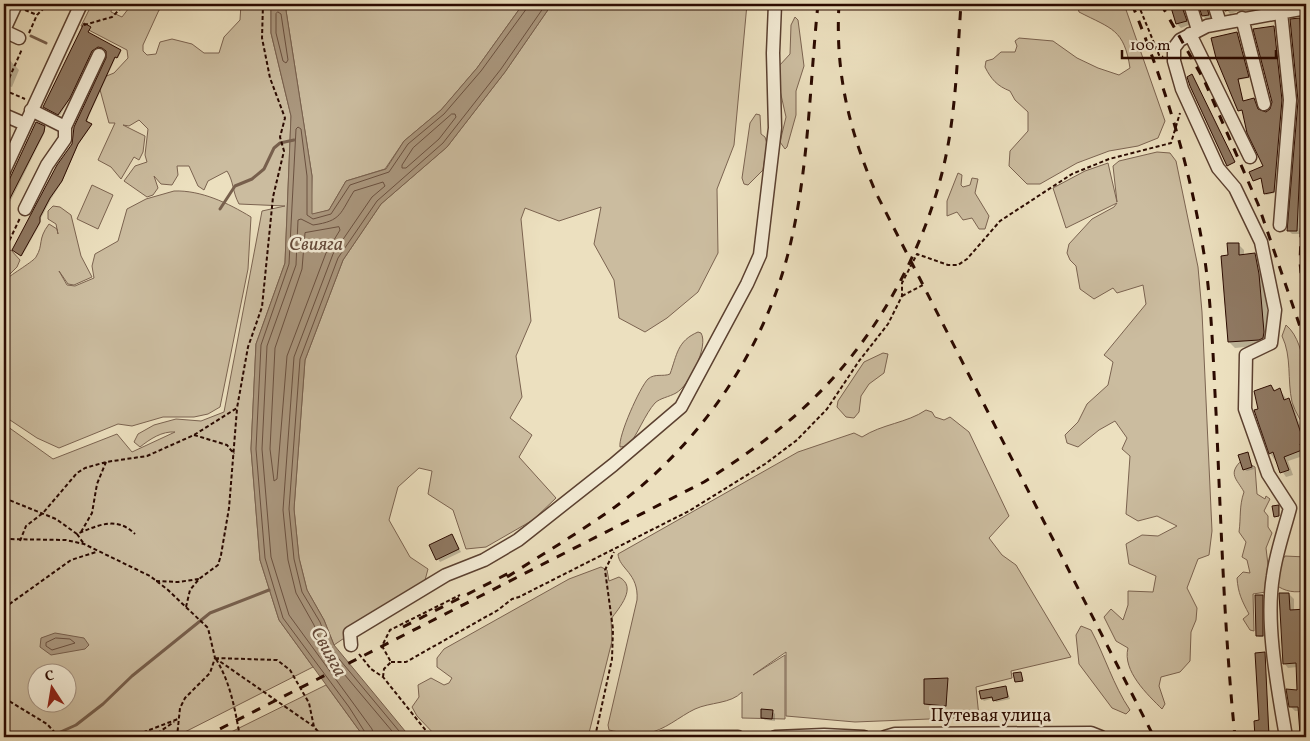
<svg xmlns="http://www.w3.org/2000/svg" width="1310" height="741" font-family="Vollkorn,serif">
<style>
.green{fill:#cbbc9f;stroke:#7b6350;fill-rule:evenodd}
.water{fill:#aa977e;stroke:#775f4c}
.shadow{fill:#0003}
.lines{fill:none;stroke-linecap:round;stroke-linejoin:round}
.shore{stroke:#6a503f;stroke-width:1}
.stream{stroke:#775f4c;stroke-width:3}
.building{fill:#8f7963;stroke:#2b0a00}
.minor-casing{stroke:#5b4030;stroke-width:15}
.path{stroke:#2b0a00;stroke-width:2;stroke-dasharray:4 2.5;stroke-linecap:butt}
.minor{stroke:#f3ebd5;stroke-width:12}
.rail{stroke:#2b0a00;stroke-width:3;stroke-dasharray:9 9;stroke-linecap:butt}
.labels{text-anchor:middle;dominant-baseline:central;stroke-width:5;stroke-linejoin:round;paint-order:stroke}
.street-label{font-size:18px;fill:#2b0a00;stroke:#f3ebd5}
.water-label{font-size:19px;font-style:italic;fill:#644939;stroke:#f3ebd5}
</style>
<rect width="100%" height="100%" fill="#ece0bf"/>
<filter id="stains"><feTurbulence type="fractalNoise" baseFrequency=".004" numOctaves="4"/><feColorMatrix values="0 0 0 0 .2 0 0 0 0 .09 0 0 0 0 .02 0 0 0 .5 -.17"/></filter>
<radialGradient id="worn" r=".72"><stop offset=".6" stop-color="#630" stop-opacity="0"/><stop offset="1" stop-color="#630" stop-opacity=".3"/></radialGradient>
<path class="green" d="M92,4H112L111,12L122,17L132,4H200L192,7L174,5L159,10L143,45V51L147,55L156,54L160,42L172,39L192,44L204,53H219L224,37L240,20L241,4H271V33L291,116L285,263L256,344L251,449L260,560L279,620L313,667L175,737H4V424L53,459L117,434L132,452L175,432C162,431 150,439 140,447L134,442L138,434L154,425L176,419L201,421L224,412L262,211L285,206L239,204C232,191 234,182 227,171L208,181L204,190L198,186L189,166H177L178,175L172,185L161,184L154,176L158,188L153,195L147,197L124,181L135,166L147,162L145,155L148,129L139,120L129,126L123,125L145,136L143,152L139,160L134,157L121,179L111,167L98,160L115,123H109L99,86L104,77L114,73L128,58L127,50L81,26ZM38,674H68V704H38Z
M285,4H523L477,68L441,110L404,141L385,169L346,181L329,210L311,215L312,176Z
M552,4H747L734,145L717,189L718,253L698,292L667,318L645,332L619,318L614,280L594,244L601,207L559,221L525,208L521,219L531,321L516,356L522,397L510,418L532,435L519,457L556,498L533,520L486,547L466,549L453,510L428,494L432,471L419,468L398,487L389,520L410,557L428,569L424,584L334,645L324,620L307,590L299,558L294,509L305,360L343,260L381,204L447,147L505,72Z
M1077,4H1124L1165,121L1158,138L1138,146L1109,151L1077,163L1040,184H1027L1009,166L1010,151L1028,131V112L1015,100L1010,91C997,86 991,79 985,67L986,61L993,59L1001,52H1015L1017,46L1015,41L1019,38L1053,41L1077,58L1098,68L1119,75L1130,68C1124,29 1112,29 1079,12Z
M795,17L798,20L804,66L796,91V115L787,147L785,149L780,142L786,117L779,86V66L790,54L791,25Z
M756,114L760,115L761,134L765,137L767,144L763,170L748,185L744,184L742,178L750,123Z
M1157,152L1170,153L1176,161L1198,267L1202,312L1212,531L1209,555L1198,559L1187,588L1197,608L1196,620L1191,632L1190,661L1180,672L1161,677L1159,686L1165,704L1162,709C1148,695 1122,671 1128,648L1116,641L1104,617L1111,609L1123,620L1128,605V591L1153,592L1156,576L1129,564L1126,544L1142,535L1158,536L1177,526L1157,516L1138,521L1126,514L1130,456L1122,449L1127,438L1115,421L1099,430L1078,447L1067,443L1065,435L1078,422L1087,404L1108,385L1113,362L1104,355L1146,304L1143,285L1117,293L1113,288L1094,299L1080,289L1076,266L1070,260L1067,253L1069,244L1092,219L1114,207L1117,203L1066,228L1053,188L1085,171L1108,163L1117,202L1113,166L1119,161Z
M958,173L962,175L961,185L963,187L970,185L972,178L978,179L975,193L989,216L985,229H979L972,218L963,220L957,212L947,216V201Z
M92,185L113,195L98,229L77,219Z
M174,191C201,190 228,203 251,217L248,269L220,407L208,414L194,417H163L132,426L118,424L59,448L37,438L4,416L5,280C12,274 34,261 36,257C44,244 37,240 49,224L57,229L58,234L56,224L48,219V211L53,206L60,207L71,215L81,256L92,277L74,285L68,284L59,271L67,285L75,286L94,278L92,266L95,254L118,241L127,209L146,199Z
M11,250L20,260L17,267L4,280V256Z
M1286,325C1310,345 1306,402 1306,431C1302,422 1295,412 1292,402C1287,379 1292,357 1282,336Z
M698,332L701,333C709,346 689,386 676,393C669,397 660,398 655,403C645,414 638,434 628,446L620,447C618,436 640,387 648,379C655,373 663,377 670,374C677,355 677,341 698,332Z
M883,353L888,354L884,373L869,384L861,396L859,412L854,418L846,417L837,407L838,401L864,362Z
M926,410L932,412L935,417L944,420L950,417L969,432L1009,516L989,538L1002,555L1016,565L1071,657L1011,671L1012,678L976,687L979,717L855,722L786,716V652L753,675L785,655V719L742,718V692C731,704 710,702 695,709C680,716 664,731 647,733C634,734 621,733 609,730L608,725L637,600C639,573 619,569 618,554L798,452L854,433L862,437C882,424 907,423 926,410Z
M1242,460L1255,467L1257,494L1265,499L1266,496L1270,499L1264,511L1268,516V527L1272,533L1266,548L1268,565L1266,592L1253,594L1254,631L1250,630L1243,619L1249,614C1242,601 1238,593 1237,578L1243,572L1250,573L1247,560L1242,557L1246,542L1239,532C1241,518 1239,506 1244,492C1237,479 1227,474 1242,460Z
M1285,556L1306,557V590C1296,594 1284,591 1276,585L1281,562Z
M601,567L607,570L609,581L619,577C638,587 619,608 611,619L612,641L588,737H437L417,716L412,707L419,697L418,685L431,678L444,685L449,683L452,678L437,667V658L444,649L569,579Z
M1081,626L1091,630C1105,656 1113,685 1130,710L1126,714L1112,708L1079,664L1076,635Z
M326,685L364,737H221Z"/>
<path class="water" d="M271,4H285L312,176V214L329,210L346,181L386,169L404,141L441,110L477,68L523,4H552L505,72L447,147L381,204L343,260L305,360L294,509L299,558L307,590L324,620L334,645L410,737H364L279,620L260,560L251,449L256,344L285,263L291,116L271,33Z
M55,633L84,638L89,645L85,649L51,655L40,647L41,638Z"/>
<path class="shadow" d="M1171,4H1183L1189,25L1181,28L1177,24Z
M1200,4H1212L1209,7L1212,18L1207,20L1203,16Z
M1223,4H1259L1230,14Z
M1300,19L1303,23L1306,72V149H1304L1300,234H1292L1288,230L1299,101Z
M90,28L88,34L121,52L118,58L116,57L89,116L87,123L92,125L78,145L62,182L51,199L41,218L40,224L22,256L14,251L73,144L108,54L105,48L99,47L93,52L70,99L60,115L46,108Z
M1274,28L1282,102L1275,193L1266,195L1262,178L1255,181L1250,172L1264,166L1249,132L1243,110H1239L1217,58L1213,39L1238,35L1249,78L1238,80L1243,102L1254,100L1258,111L1266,113L1271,110L1273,102L1255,30Z
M4,54L19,70L12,87L4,85Z
M37,123L45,128L44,134L4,214V194Z
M1238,244L1244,250V255H1255L1260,260L1265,281L1269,339L1265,345L1235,348L1229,342L1222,257H1229Z
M1271,386L1276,391L1280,390L1287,400L1293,405L1306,442V448L1304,449L1306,455L1288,461L1293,475L1286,477L1270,453L1259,410Z
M1247,453L1254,469L1247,471L1244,469Z
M1306,496V515L1300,498Z
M452,535L461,552L440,562L430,545Z
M1289,594L1294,599V611L1306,610V726L1300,711H1295L1290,706L1298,691L1297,667L1288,668L1284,663Z
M1262,596L1264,637H1259L1258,636Z
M1264,654L1270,737H1256L1255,722L1260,721Z
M947,679V707L927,705L925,703Z
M1006,687L1010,699L996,702L994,698L984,701L982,699Z
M772,711L775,714V721L765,720L762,718Z"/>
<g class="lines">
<path class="shore" d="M278,12L281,14L288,60L286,63L283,61L276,33V14Z
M452,114H455L456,117L439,139L406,168H402V165L413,148Z
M339,227L340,230L326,253L287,356L277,479L274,481L270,449L275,348L302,269L305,233Z
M56,638L70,639L75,643L52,650L46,646V643Z
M368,737L349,707L283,618L265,558L256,449L261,345L289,264L296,129L298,127L301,129L307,176V215L313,219L331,214L350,185L389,172L408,144L444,114L481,71L527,8L528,4
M374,737L372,729L289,615L271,557L262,449L267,346L296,265L298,220L301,219L313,225C342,221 340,213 354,191L383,182L385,186L372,197L333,254L294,357L283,510L288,560L296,593L314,625L323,649L397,737
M404,737L330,648L320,622L302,592L294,559L289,509L300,359L338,258L377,201L443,143L501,69L546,4"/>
<path class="stream" d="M31,36L46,43
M220,209L235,186L252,179L264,169L274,148L280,143L294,140
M57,737L56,734L76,725L103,704L132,676L210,613L269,590"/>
</g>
<path class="building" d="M1170,4H1181L1187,21L1176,24Z
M1198,4H1206L1209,15L1202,16Z
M1222,4H1241V7L1225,11Z
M1300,18L1303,98L1297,231H1287L1298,101L1290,19Z
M84,23L91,27L88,32L121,50L117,58L115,57L89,114L86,121L92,124L78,144L62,181L50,198L40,217V222L21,256L12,250L57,165L72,144L74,127L106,58V51L102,48L98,47L92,51L70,98L58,115L43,107Z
M1274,26L1282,100L1274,192L1264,194L1261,178L1253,181L1249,172L1263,166L1247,133L1242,110L1238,111L1216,58L1211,38L1237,32L1249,77L1238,79L1243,101L1254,98L1258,109L1266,112L1270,109L1272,102L1253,29Z
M1192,74L1235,162L1227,166L1190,86L1187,77Z
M36,122L45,126L44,132L4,210V191Z
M1227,243H1239V255L1255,253L1259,274L1264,332L1263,338L1259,340L1228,342L1221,256L1228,255Z
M1271,385L1274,391L1280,388L1284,400L1289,398L1304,442L1300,444L1302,450L1284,457L1289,470L1280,473L1273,452L1269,454L1254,410L1258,409L1254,391Z
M1248,452L1252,467L1243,470L1238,455Z
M1279,505V516L1274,517L1272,506Z
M452,534L459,549L436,560L429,545Z
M1279,593H1289L1290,610L1306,609V734H1300L1298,707H1289L1286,689L1297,690L1296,663L1283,664Z
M1255,595H1263V636H1256Z
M1265,652L1269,737H1255L1254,721L1259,720L1255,653Z
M1021,672L1023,681L1015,682L1013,673Z
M948,678L946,706L924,704V679Z
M1006,686L1008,697L993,701L992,697L981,699L979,691Z
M761,709L773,710L772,719L761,718Z"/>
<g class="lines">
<defs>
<path id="minor" d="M1190,4L1198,30
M1214,4L1220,23
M1242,18L1264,104
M4,30L16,4
M4,31L19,38
M1190,34L1250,157
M31,110L65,127L99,55
M4,115L25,124
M4,171L81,4
M25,209L47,165L65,139V127
M1280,225L1290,100L1281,12
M351,645L350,633L446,575L484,560L518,540L613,465L681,407L747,284L760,255L775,128L773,53L775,4
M663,737H738
M775,737L824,735L864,737
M885,737L895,734L1091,733L1101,737
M1286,737C1278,689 1265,624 1273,576C1276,553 1284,531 1290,508L1268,474L1245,409L1246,355L1271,343L1275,310L1261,242L1235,188L1218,168L1182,89L1174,61V48L1180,40L1207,26L1306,8"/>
</defs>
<use href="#minor" class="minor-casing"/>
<path class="path" d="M1138,4L1159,55L1163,57
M25,10L37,15
M84,25L112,17L125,4
M29,33L37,15L48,4
M4,90L22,49
M4,90L25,99
M4,134L8,136
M4,252L20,218
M902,296L923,285
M194,435L227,445L234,454
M4,498L56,519L77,534C98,525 117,516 135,534
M81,532L92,513L97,484L106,462
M77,534L84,544
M4,539L66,540L84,544L150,576L168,590L208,628L215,658L210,673L185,698L180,708L177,737
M20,541L26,526L43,513L77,473L85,468L106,462L147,456L194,435L237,408L248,347L262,307L273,197L284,151L280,137L285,118L270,78L262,38L263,4
M156,581L178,582L199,579
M186,607L190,590L199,579L218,565L221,555L229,508L237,409
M4,608L71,560L96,552
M359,654L371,669L383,677L431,737
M215,658L277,660L290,670L309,703L314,727L323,737
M215,658L313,726
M216,659C231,684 235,710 240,737
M391,662H406L498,610L512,599L519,597L689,511L765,464L797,440L827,409L859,361L888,324L902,296V283L917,254L948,265H958L967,259L1000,221L1072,174L1109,159L1171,143L1180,113
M383,677L384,669L391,662L382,646L390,630L460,595
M4,698L47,724L59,737
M131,737L178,719
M152,737L174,722
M595,737L612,659L613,629L605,570L614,552"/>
<use href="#minor" class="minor"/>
<path class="rail" d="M839,4C835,73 849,130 876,193L1154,737
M1132,4C1165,85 1190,167 1204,254C1212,306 1213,360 1216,412C1221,521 1224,629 1235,737
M1161,4L1204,80L1258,204L1306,344
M1302,4L1306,42
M1306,327L1300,262L1306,111
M507,577C543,554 580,532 615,507C703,442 769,344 792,237C809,161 810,81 818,4
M403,627L511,572
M204,737L704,482C743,457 782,430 815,397C876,337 921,256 942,173C956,118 957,60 961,4"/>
</g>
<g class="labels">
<g class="street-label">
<text x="991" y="716">Путевая улица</text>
</g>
<g class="water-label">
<text x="316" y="245">Свияга</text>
<text transform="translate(328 652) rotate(61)">Свияга</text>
</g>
</g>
<rect width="1310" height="741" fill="none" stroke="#ece0bf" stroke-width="20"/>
<rect x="5" y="5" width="1300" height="731" fill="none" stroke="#2b0a00" stroke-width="2.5"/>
<rect x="10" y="10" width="1290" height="721" fill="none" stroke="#2b0a00"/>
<g transform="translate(52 688) rotate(348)"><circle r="24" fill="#f3ebd5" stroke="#a39180"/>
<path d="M0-4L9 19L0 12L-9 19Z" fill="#8f2418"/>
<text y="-8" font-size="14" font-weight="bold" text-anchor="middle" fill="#2b0a00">С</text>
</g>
<path d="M1122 50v8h154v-8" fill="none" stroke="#2b0a00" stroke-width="2.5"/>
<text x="1130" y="50" font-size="15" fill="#2b0a00" stroke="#f3ebd5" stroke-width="4" paint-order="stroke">100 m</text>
<rect width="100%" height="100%" filter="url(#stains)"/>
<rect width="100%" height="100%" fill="url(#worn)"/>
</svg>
